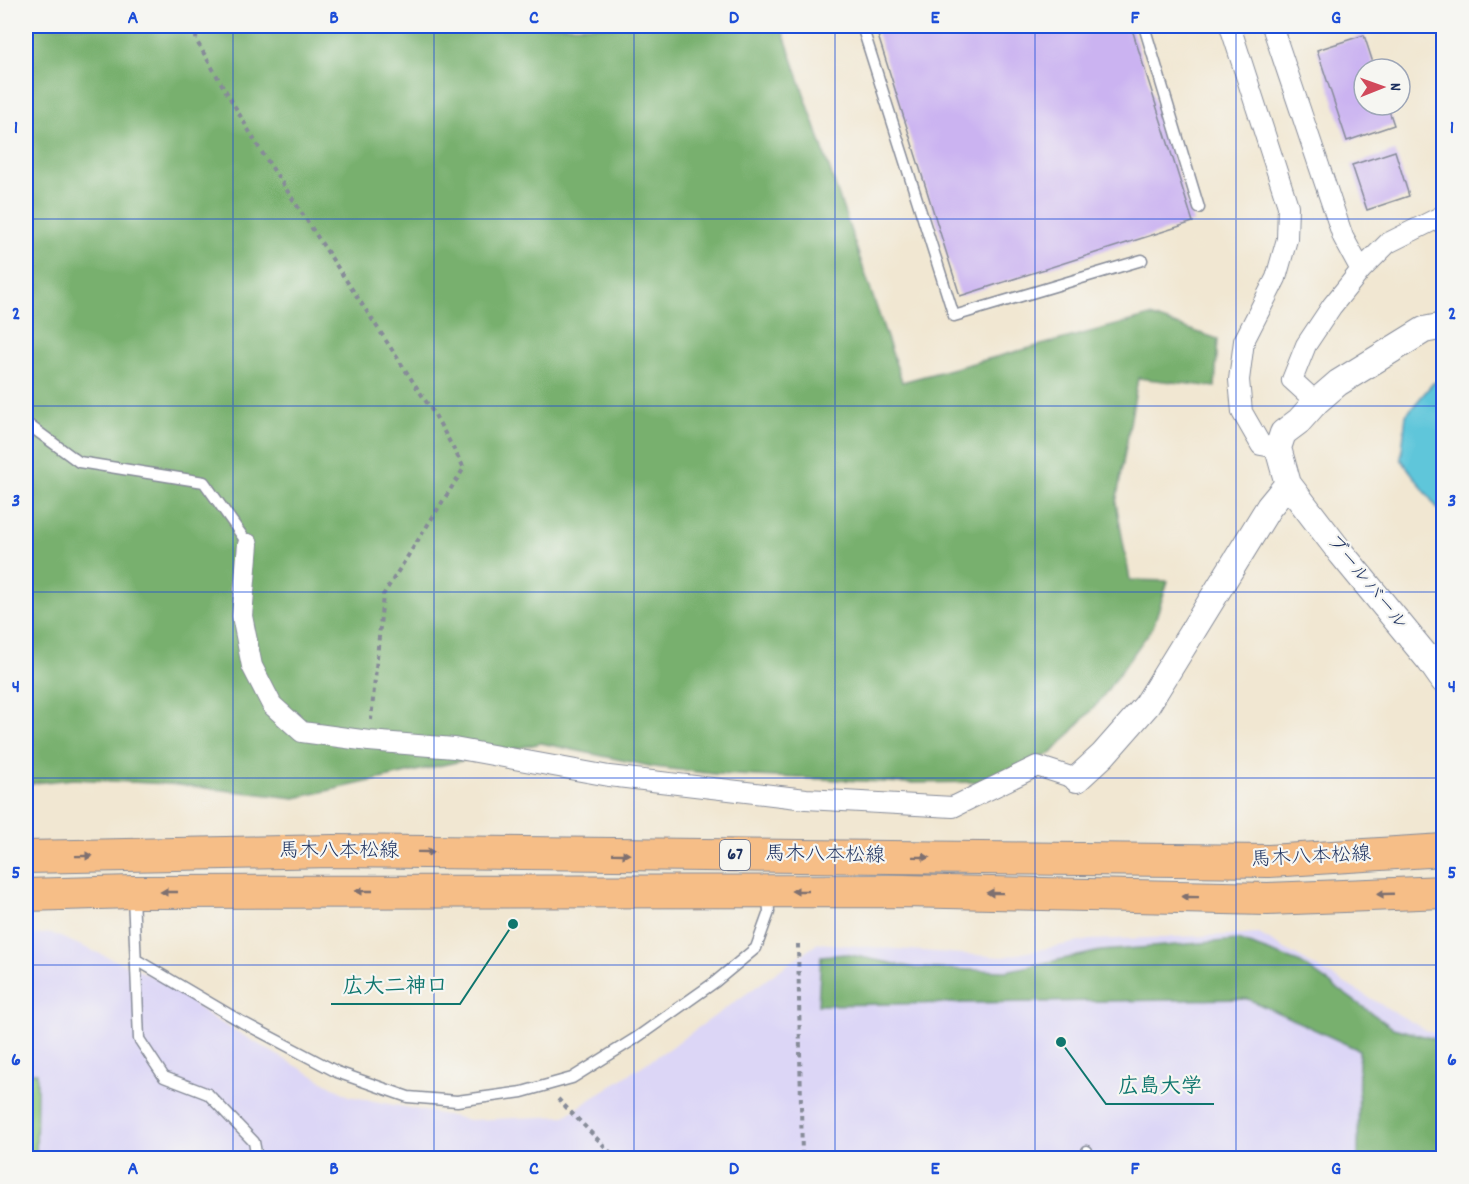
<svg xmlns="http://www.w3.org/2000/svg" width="1469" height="1184" font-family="Dekko,'Klee One',sans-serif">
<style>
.built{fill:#dcd6f6}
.green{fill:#95cd80;stroke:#587e6f;stroke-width:1.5}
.forest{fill:#78b06e;stroke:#4a7066;stroke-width:1.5}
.water{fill:#5ec6da;stroke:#3c7a9c;stroke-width:1.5}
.building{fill:#cbb3f1}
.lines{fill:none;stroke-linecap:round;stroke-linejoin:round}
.service-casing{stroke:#868b98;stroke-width:13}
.minor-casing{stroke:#868b98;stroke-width:22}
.tertiary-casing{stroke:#868b98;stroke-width:28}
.primary-casing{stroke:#868b98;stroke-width:34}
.path{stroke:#868b98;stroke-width:4;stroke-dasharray:4.5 4.5;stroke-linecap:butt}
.service{stroke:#fff;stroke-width:10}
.minor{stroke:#fff;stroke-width:20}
.tertiary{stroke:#fff;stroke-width:26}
.primary{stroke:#f6be87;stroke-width:32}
.oneway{fill:#7e6f70}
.grid{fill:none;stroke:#1d4ed8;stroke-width:1.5;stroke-opacity:0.55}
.labels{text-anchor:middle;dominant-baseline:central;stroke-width:4.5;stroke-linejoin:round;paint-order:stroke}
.shield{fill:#f6f6f2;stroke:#5d6b8a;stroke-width:1.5}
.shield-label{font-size:18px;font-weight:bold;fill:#1b2f5e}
.street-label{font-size:20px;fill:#1b2f5e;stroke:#f6f6f2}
.leader{fill:none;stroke:#0f766e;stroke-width:2}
.callout-dot{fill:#0f766e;stroke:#f6f6f2;stroke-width:2}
.callout-label{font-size:21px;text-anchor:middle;font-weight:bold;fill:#0f766e;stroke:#f6f6f2;stroke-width:4.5;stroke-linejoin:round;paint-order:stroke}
.neatline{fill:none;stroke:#1d4ed8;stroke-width:2}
.grid-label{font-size:20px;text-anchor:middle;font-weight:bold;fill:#1d4ed8}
</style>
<rect width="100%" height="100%" fill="#f6f6f2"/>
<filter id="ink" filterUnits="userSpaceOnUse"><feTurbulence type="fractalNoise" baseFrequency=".0167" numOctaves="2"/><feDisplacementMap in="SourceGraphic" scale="12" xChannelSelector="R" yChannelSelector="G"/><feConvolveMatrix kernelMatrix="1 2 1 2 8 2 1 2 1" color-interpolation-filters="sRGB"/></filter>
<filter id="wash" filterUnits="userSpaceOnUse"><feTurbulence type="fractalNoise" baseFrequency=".008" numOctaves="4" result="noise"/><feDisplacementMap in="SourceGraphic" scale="24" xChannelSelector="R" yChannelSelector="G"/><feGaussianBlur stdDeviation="1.35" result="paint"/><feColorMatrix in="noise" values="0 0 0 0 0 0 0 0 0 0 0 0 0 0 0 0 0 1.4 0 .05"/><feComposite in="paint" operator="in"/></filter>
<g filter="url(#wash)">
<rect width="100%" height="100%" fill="#f1e7d2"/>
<path class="built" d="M51,933L164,981L211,1017L349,1096L470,1120L565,1116L668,1049L818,943L1002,957L1089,940L1259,934L1429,1032L1443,1035V1158H26V936Z"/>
<path class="green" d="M26,1073H37L36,1158H26Z"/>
<path class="forest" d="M26,26H781L902,382L1150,316L1218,339L1215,387L1138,378L1116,503L1130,580L1168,581L1153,627L1098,703L1052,753L983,782L905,783L715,774L654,767L541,743L295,798L169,784L73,779L26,784Z
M1238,940L1301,963L1393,1028L1443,1041V1158H1358L1359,1050L1248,999L818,1005L821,956L846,954L915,968L1006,971L1101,951Z"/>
<path class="water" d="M1443,380H1444L1443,516L1401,459L1406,415L1433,383Z"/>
<g id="blocks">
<path class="building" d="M875,26H1131L1193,222L960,296Z
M1364,35L1375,69H1364V105H1387L1394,125L1347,141L1317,50Z
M1395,151L1409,196L1367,210L1352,165Z"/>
</g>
</g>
<g filter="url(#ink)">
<use href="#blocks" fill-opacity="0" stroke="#868b98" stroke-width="1.5"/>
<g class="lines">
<defs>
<path id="service" d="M862,26L954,316L1142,260
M1144,26L1199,208
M26,423L79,462L204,482L248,544
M133,895L139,1039L164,1077L208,1094L254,1142L257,1158
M135,959L242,1022L337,1072L408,1097L457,1101L522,1092L572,1078L636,1038L715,982L756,948L769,912L768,894
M1086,1158L1087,1151"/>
<path id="minor" d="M1230,26L1288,206L1287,239L1276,278L1244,341L1239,380L1242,412L1261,445L1278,448
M1272,26L1343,237L1361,270
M1316,402L1292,380L1306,345L1332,306L1361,270L1388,243L1444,215
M248,544L242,616L252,666L272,705L302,732L369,741L454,748L609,776L806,799L953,807L1037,766L1077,779"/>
<path id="tertiary" d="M1444,326L1424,330L1338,383L1316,402L1299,421L1283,433L1278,448L1288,484L1341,553L1430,661L1444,681
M1077,779L1103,755L1147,705L1269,507L1288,484"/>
<path id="primary" d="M26,857L333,851L1269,861L1444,850
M26,895L133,892L903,891L1268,899L1444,892"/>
</defs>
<use href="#service" class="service-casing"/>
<use href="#minor" class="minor-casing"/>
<use href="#tertiary" class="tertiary-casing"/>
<use href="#primary" class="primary-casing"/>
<path class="path" d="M197,26L196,40L259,148L435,415L464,468L383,595L371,720
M798,944L802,1158
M558,1099L616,1158"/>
<use href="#service" class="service"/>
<use href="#minor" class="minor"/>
<use href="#tertiary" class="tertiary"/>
<use href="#primary" class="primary"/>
</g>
<defs><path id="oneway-solid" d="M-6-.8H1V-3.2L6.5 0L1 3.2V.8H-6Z" transform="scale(1.5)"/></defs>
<g class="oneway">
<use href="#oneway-solid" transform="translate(426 852) rotate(1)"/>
<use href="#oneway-solid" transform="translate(621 854) rotate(1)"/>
<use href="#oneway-solid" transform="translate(84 856) rotate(-1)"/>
<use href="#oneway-solid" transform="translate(921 857) rotate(1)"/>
<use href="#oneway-solid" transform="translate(364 891) rotate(180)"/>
<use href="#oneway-solid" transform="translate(800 891) rotate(180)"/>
<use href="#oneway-solid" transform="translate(169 892) rotate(180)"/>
<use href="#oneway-solid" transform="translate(995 893) rotate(-179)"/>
<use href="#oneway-solid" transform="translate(1385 894) rotate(178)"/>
<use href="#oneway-solid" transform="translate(1190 897) rotate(-179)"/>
</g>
</g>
<path class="grid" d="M233,26V1158M434,26V1158M634,26V1158M835,26V1158M1035,26V1158M1236,26V1158M26,219H1444M26,406H1444M26,592H1444M26,778H1444M26,965H1444"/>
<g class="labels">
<rect class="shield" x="720" y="840" width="30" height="30" rx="4.5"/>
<g class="shield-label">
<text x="735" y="855">67</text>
</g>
<g class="street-label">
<text transform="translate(1366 583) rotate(51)">ブールバール</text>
<text x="339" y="852">馬木八本松線</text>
<text transform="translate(825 856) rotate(1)">馬木八本松線</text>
<text transform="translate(1311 858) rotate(-3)">馬木八本松線</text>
</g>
</g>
<path class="leader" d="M513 924L460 1004H331M1061 1042L1106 1104H1214"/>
<g class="callout-dot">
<circle cx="513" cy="924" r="6"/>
<circle cx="1061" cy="1042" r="6"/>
</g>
<g class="callout-label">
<text x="395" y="992">広大二神口</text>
<text x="1160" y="1092">広島大学</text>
</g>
<rect width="1469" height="1184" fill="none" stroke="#f6f6f2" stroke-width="66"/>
<g transform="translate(1382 87) rotate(89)"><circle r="28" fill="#f6f6f2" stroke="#9ea6b7" stroke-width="1.5"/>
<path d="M0-4.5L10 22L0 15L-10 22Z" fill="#d1495b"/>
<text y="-9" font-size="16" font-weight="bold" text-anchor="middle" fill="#1b2f5e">N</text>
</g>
<rect x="33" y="33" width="1403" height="1118" class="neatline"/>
<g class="grid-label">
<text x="133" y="23">A</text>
<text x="334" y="23">B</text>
<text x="534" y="23">C</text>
<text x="734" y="23">D</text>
<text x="935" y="23">E</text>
<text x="1135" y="23">F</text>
<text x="1336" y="23">G</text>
<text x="16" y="133">1</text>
<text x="1452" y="133">1</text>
<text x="16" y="319">2</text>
<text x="1452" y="319">2</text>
<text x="16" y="506">3</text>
<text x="1452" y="506">3</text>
<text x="16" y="692">4</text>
<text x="1452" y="692">4</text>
<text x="16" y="878">5</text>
<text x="1452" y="878">5</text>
<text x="16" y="1065">6</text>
<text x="1452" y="1065">6</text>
<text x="133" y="1174">A</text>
<text x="334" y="1174">B</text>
<text x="534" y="1174">C</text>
<text x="734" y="1174">D</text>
<text x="935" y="1174">E</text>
<text x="1135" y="1174">F</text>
<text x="1336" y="1174">G</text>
</g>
</svg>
